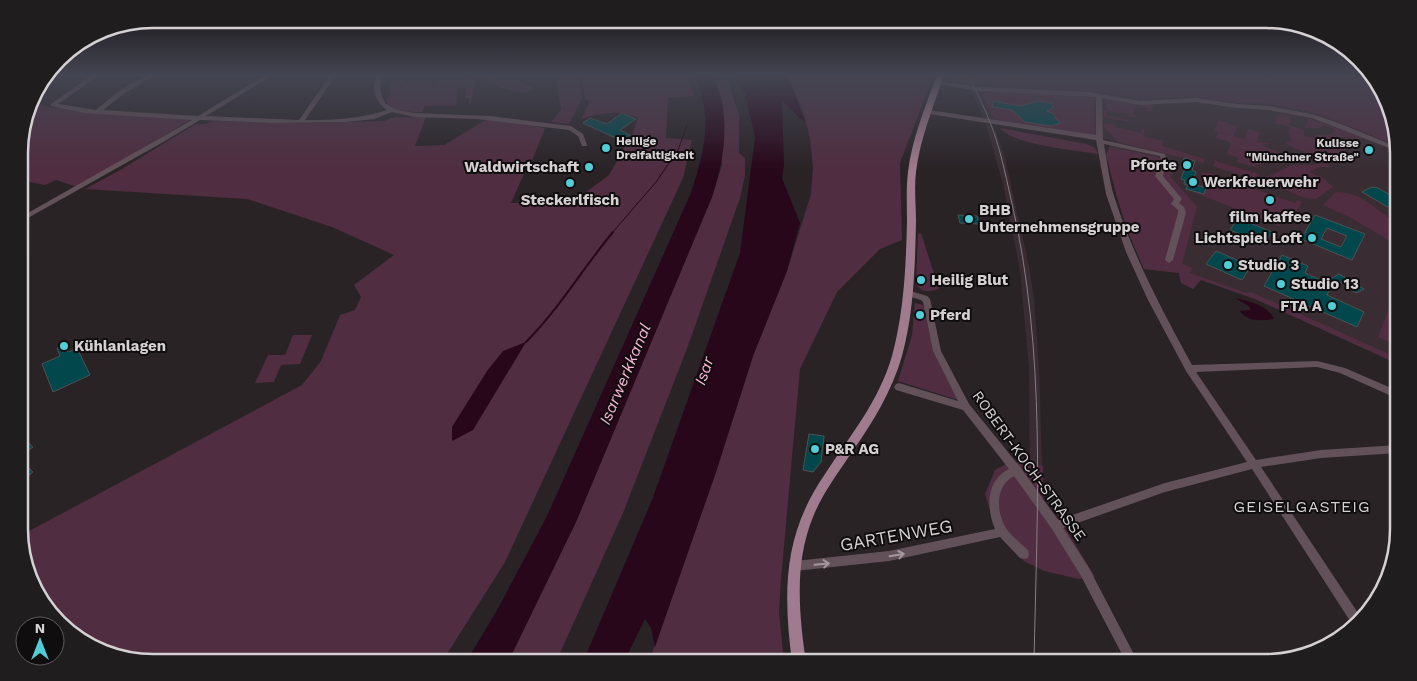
<svg xmlns="http://www.w3.org/2000/svg" width="1417" height="681" font-family="'Work Sans',sans-serif">
<style>
.built{fill:#392d33}
.green{fill:#502d40}
.water{fill:#28071a}
.lines{fill:none;stroke-linecap:round;stroke-linejoin:round}
.stream-far1{stroke:#28071a;stroke-width:1}
.stream{stroke:#28071a;stroke-width:2}
.building{fill:#01474b;stroke:#4a5354;fill-rule:evenodd}
.minor{fill:#635159;fill-rule:evenodd}
.major{fill:#a07b8d;fill-rule:evenodd}
.tram{stroke:#847f81;stroke-width:1}
.rail{stroke:#847f81;stroke-width:1;stroke-dasharray:5.5 3;stroke-linecap:butt}
.oneway{stroke:#a2979c}
.poi-dot{fill:#52ccd5;stroke:#100d0f;stroke-width:2}
.labels{text-anchor:middle;dominant-baseline:central;stroke-width:4;stroke-linejoin:round;paint-order:stroke}
.far-poi-label{font-size:12px;font-weight:bold;fill:#d5d0d2;stroke:#100d0f;text-anchor:start}
.poi-label{font-size:15px;font-weight:bold;fill:#d5d0d2;stroke:#100d0f;text-anchor:start}
.street-label{font-size:15px;fill:#d5d0d2;stroke:#100d0f}
.water-label{font-size:16px;font-style:italic;fill:#fab5d8;stroke:#100d0f}
.neighbourhood-label{font-size:16px;letter-spacing:1px;fill:#d5d0d2;stroke:#100d0f}
.near-street-label{font-size:18px;fill:#d5d0d2;stroke:#100d0f}
.rim{fill:none;stroke:#d5d0d2;stroke-width:2.5}
</style>
<rect width="100%" height="100%" fill="#2a2326"/>
<path class="built" d="M979,85L1095,92L1141,99L1195,97L1237,103H1265L1316,113L1397,146L1398,364L1255,299L1201,280L1193,289L1181,283L1179,273L1144,269L1128,232L1117,197L1106,155L1111,140L983,118L971,90H980Z
M986,124L993,125L1004,154L1030,271L1034,300L1039,366L1043,499L1030,480L1029,368L1020,270L1003,184Z"/>
<path class="green" d="M470,74L476,77L470,108L469,98H466V87L457,88L456,106H425L422,112C409,112 394,112 385,101L391,94L389,88L390,82L404,79V82H430V84H436L438,80L468,78Z
M483,74H495L500,80H517L535,89L526,93L513,91L498,87L494,83L483,79Z
M556,74H579L582,99L569,124L551,122L561,110Z
M581,74H687L694,96L668,98L666,138L692,140L683,178L505,562L442,662H153L94,649L46,610L20,546V536L302,385L321,361L340,315L355,310L361,297L354,285L394,255L332,227L247,199L85,189L122,169L196,124H206L212,121L299,123L384,121L395,117H426L415,146L444,145L487,119L545,128L529,168L526,169L511,203H543L562,198L558,204L567,206L609,175L632,135L638,118C619,109 602,113 581,119L590,101L585,99Z
M787,74H934L900,163L902,240L880,249L837,292L800,369L781,579L779,612L784,662H649L716,472L753,356L787,271L811,194L813,168L810,138L803,111Z
M948,74H1372L1397,136V146L1316,113L1265,103H1237L1195,97L1141,99L1095,92L967,84L951,81L948,77Z
M727,79L739,115V153L745,158V176L740,198L688,346L623,513L556,662H508L576,522L712,197L722,165L723,104L715,80Z
M980,91L1092,96L1094,98L1095,136L994,119Z
M1106,99L1137,105L1154,104L1151,112L1145,110L1146,107L1137,105L1133,114L1137,117H1129V114L1107,111V116L1129,120V122L1104,117V110H1107V104L1104,103Z
M30,102L49,107L190,120L77,187L56,180L45,185L19,180V144Z
M1280,115L1292,117L1289,125L1304,130V136L1317,138L1316,135H1327L1334,132L1332,128L1324,125L1320,128H1305L1308,118L1367,139L1340,137L1332,141L1358,160L1352,161L1349,159L1333,163L1287,145L1285,141L1291,142L1288,130L1290,128L1287,126L1276,124V117Z
M1218,120L1237,126L1234,136L1245,139L1248,129L1260,132L1257,142L1274,144H1260L1281,153L1275,155L1277,157L1254,167L1237,162L1238,158L1227,154L1231,143L1216,138L1218,132L1214,131Z
M1114,122L1116,127L1141,133L1142,129H1145L1143,136L1163,141L1162,146L1205,159L1203,163L1118,142L1104,127V123L1113,124Z
M1000,128L1087,144L1095,148L1098,154C1074,150 1014,145 1000,128Z
M1110,147L1155,156L1175,165L1171,177L1197,207L1182,264L1193,268L1190,273L1246,293L1251,292L1398,358V364L1255,299L1201,280L1193,289L1181,283L1179,273L1144,269L1128,232L1117,197L1106,155Z
M1216,159L1218,162L1259,174L1252,179L1213,166Z
M1325,163L1331,167H1321L1309,172L1323,178L1333,187L1316,199L1305,198L1261,180L1292,165H1311Z
M1201,173H1209L1295,203L1298,200L1302,202L1295,213L1288,210L1279,226L1186,189L1204,194L1207,185Z
M1336,192C1363,192 1375,210 1397,223V238L1390,241L1353,219L1323,205Z
M921,233L939,289C930,292 921,293 916,284L918,234Z
M915,303L923,305L934,353L958,400L898,381L912,335Z
M1391,304L1398,307V346L1378,337Z
M293,335H312L300,364L281,365L274,382L255,383L268,355H285Z
M1021,461L1043,466V499L1067,531L1095,577L1079,579L1044,571L1024,561L997,533L985,494L995,470L1004,465Z"/>
<path class="water" d="M695,74H712C732,113 725,157 712,197L576,522L508,662H466L496,612L547,516L690,195C705,151 713,118 695,74Z
M734,74H787L805,121L801,119L782,101L784,165L782,178L800,223L787,271L753,356L716,472L655,647L651,628L645,619L624,662H583L652,500L740,253L755,137L745,94Z
M1235,298C1248,301 1268,305 1274,319C1262,321 1247,322 1240,311L1250,310V307Z
M526,342L473,430L452,441V427L487,371L503,351Z"/>
<g class="lines">
<path class="stream-far1" d="M612,233L656,182L678,150L687,125"/>
<path class="stream" d="M526,342C559,309 583,268 613,232"/>
</g>
<path class="building" d="M993,101L1020,106L1038,101L1052,103L1053,108L1047,111L1054,114L1055,118L1061,123L1051,126L1025,122L1012,110L992,107Z
M622,113L636,119L620,130L630,135L622,141L583,123L590,118L607,124Z
M1184,158L1195,161L1192,170L1196,172L1192,184L1206,188L1204,194L1186,189L1188,185L1184,184L1185,180L1181,179L1185,168L1181,167Z
M1372,187L1378,188L1397,199V202L1388,207L1362,192Z
M958,215L977,216L979,224L960,223Z
M1315,215L1365,234L1352,260L1301,239ZM1327,228L1347,236L1341,247L1321,239Z
M1238,218L1272,232L1264,244L1230,230Z
M1216,251L1251,266L1242,280L1206,264Z
M1282,255L1308,266L1305,273L1325,282L1339,274L1364,289L1356,293L1335,279L1327,295L1364,312L1357,327L1264,286Z
M65,344L68,352L77,348L90,375L53,392L42,364L60,356L57,348Z
M809,434L824,436L821,462L813,472L803,470Z
M20,435L33,447L20,456Z
M20,460L33,472L24,479L20,475Z"/>
<g class="lines">
<path class="minor" d="M93,74H101L58,104L96,110C110,98 139,74 158,74L125,93L103,110L198,116L267,74H275L206,116L299,120L331,74H337L305,120C332,120 361,119 387,110C374,101 371,88 376,74H382L380,88L382,97L386,104L398,110L414,113L491,116L571,126L583,134L587,145L586,146H582L578,136L569,130L477,119L414,117L392,112L374,119L346,122L271,123L200,120L158,145L19,223V218L192,120L84,113L51,106V104Z
M192,74H216L204,79Z
M938,81L980,87L1089,92L1140,101L1196,98L1237,104L1269,106L1315,115L1341,124L1397,147V151L1312,118L1269,110L1237,108L1196,102L1140,105L1102,98L1103,140L1165,154L1167,159L1163,176L1182,199L1179,203L1184,207L1186,213L1173,260L1169,263L1165,260L1178,213V210L1171,204L1174,199L1155,176L1161,159L1160,156L1104,144C1107,161 1109,179 1114,196C1133,256 1162,310 1192,365L1317,361L1345,368L1398,391V399L1340,373L1317,367L1196,372L1256,460L1321,450L1398,445V453L1321,458L1261,467L1360,616L1352,624L1252,469L1165,492L1063,528L1089,568L1138,662H1126L1081,576L1052,529L1014,476C994,486 996,515 1008,531C1014,538 1021,544 1028,550L1029,554L1028,558L1024,559L1020,558L1000,537L889,561L795,571L791,570L790,566L791,562L795,561L889,551L995,529C986,508 986,480 1009,469L963,410L896,390L894,387L896,384L899,383L958,401L933,351L923,302L921,300L904,295L903,293L907,290L927,296L930,299L941,351L969,404L1020,467L1058,520L1165,483L1247,462L1186,371L1148,300L1126,252L1106,194L1096,140L929,114L926,112L929,110L1096,135V97L980,91L936,84L935,83Z"/>
<path class="major" d="M937,74H944C934,106 920,138 916,172C914,188 916,205 916,221C915,266 914,312 902,356C892,391 873,422 852,452C838,473 822,494 813,517C794,563 799,614 806,662H792C783,591 783,535 825,474C850,436 879,401 892,356C904,312 906,266 907,221C907,205 906,188 908,172C912,138 926,106 937,74Z"/>
<path class="tram" d="M968,74C975,90 984,106 990,122C1000,147 1005,173 1011,199C1047,351 1037,507 1034,662"/>
<path class="rail" d="M39,85L60,74"/>
</g>
<defs><path id="oneway-shaft" d="M-6 0H5M1.5-3L5.5 0L1.5 3" fill="none" stroke-width="1.6" stroke-linecap="round" stroke-linejoin="round" transform="scale(1.25)"/></defs>
<g class="oneway">
<use href="#oneway-shaft" transform="translate(897 555) rotate(-9)"/>
<use href="#oneway-shaft" transform="translate(822 564) rotate(-5)"/>
</g>
<linearGradient id="sky" x2="0" y2="1"><stop stop-color="#171315"/><stop offset="0.44" stop-color="#444552"/><stop offset="1" stop-color="#444552" stop-opacity="0"/></linearGradient>
<rect width="1417" height="170" fill="url(#sky)"/>
<g class="poi-dot">
<circle cx="606" cy="148" r="5"/>
<circle cx="1369" cy="150" r="5"/>
<circle cx="1187" cy="165" r="5"/>
<circle cx="589" cy="167" r="5"/>
<circle cx="1193" cy="182" r="5"/>
<circle cx="570" cy="183" r="5"/>
<circle cx="1270" cy="200" r="5"/>
<circle cx="969" cy="219" r="5"/>
<circle cx="1312" cy="238" r="5"/>
<circle cx="1228" cy="265" r="5"/>
<circle cx="921" cy="280" r="5"/>
<circle cx="1281" cy="284" r="5"/>
<circle cx="1332" cy="306" r="5"/>
<circle cx="920" cy="315" r="5"/>
<circle cx="64" cy="346" r="5"/>
<circle cx="815" cy="449" r="5"/>
</g>
<g class="labels">
<g class="far-poi-label">
<text x="616" y="141">Heilige<tspan x="616" dy="14">Dreifaltigkeit</tspan></text>
<text x="1359" y="143" text-anchor="end">Kulisse<tspan x="1359" dy="14">"Münchner Straße"</tspan></text>
</g>
<g class="poi-label">
<text x="1177" y="165" text-anchor="end">Pforte</text>
<text x="579" y="167" text-anchor="end">Waldwirtschaft</text>
<text x="1203" y="182">Werkfeuerwehr</text>
<text x="570" y="200" text-anchor="middle">Steckerlfisch</text>
<text x="979" y="210">BHB<tspan x="979" dy="17">Unternehmensgruppe</tspan></text>
<text x="1270" y="217" text-anchor="middle">film kaffee</text>
<text x="1302" y="238" text-anchor="end">Lichtspiel Loft</text>
<text x="1238" y="265">Studio 3</text>
<text x="931" y="280">Heilig Blut</text>
<text x="1291" y="284">Studio 13</text>
<text x="1322" y="306" text-anchor="end">FTA A</text>
<text x="930" y="315">Pferd</text>
<text x="74" y="346">Kühlanlagen</text>
<text x="825" y="449">P&amp;R AG</text>
</g>
<g class="street-label">
<text transform="translate(1029 466) rotate(54)">ROBERT-KOCH-STRASSE</text>
</g>
<g class="water-label">
<text transform="translate(704 371) rotate(-71)">Isar</text>
<text transform="translate(625 374) rotate(-67)">Isarwerkkanal</text>
</g>
<g class="neighbourhood-label">
<text x="1302" y="506">GEISELGASTEIG</text>
</g>
<g class="near-street-label">
<text transform="translate(896 535) rotate(-10)">GARTENWEG</text>
</g>
</g>
<path d="M0 0H1417V681H0ZM153 28H1265A125 125 0 0 1 1390 153V529A125 125 0 0 1 1265 654H153A125 125 0 0 1 28 529V153A125 125 0 0 1 153 28Z" fill="#201d1f" fill-rule="evenodd"/>
<path class="rim" d="M153 28H1265A125 125 0 0 1 1390 153V529A125 125 0 0 1 1265 654H153A125 125 0 0 1 28 529V153A125 125 0 0 1 153 28Z"/>
<g transform="translate(40 641)"><circle r="24" fill="#100d0f" stroke="#5f5b5d"/>
<path d="M0-4L9 19L0 12L-9 19Z" fill="#52ccd5"/>
<text y="-8" font-size="14" font-weight="bold" text-anchor="middle" fill="#d5d0d2">N</text>
</g>
</svg>
